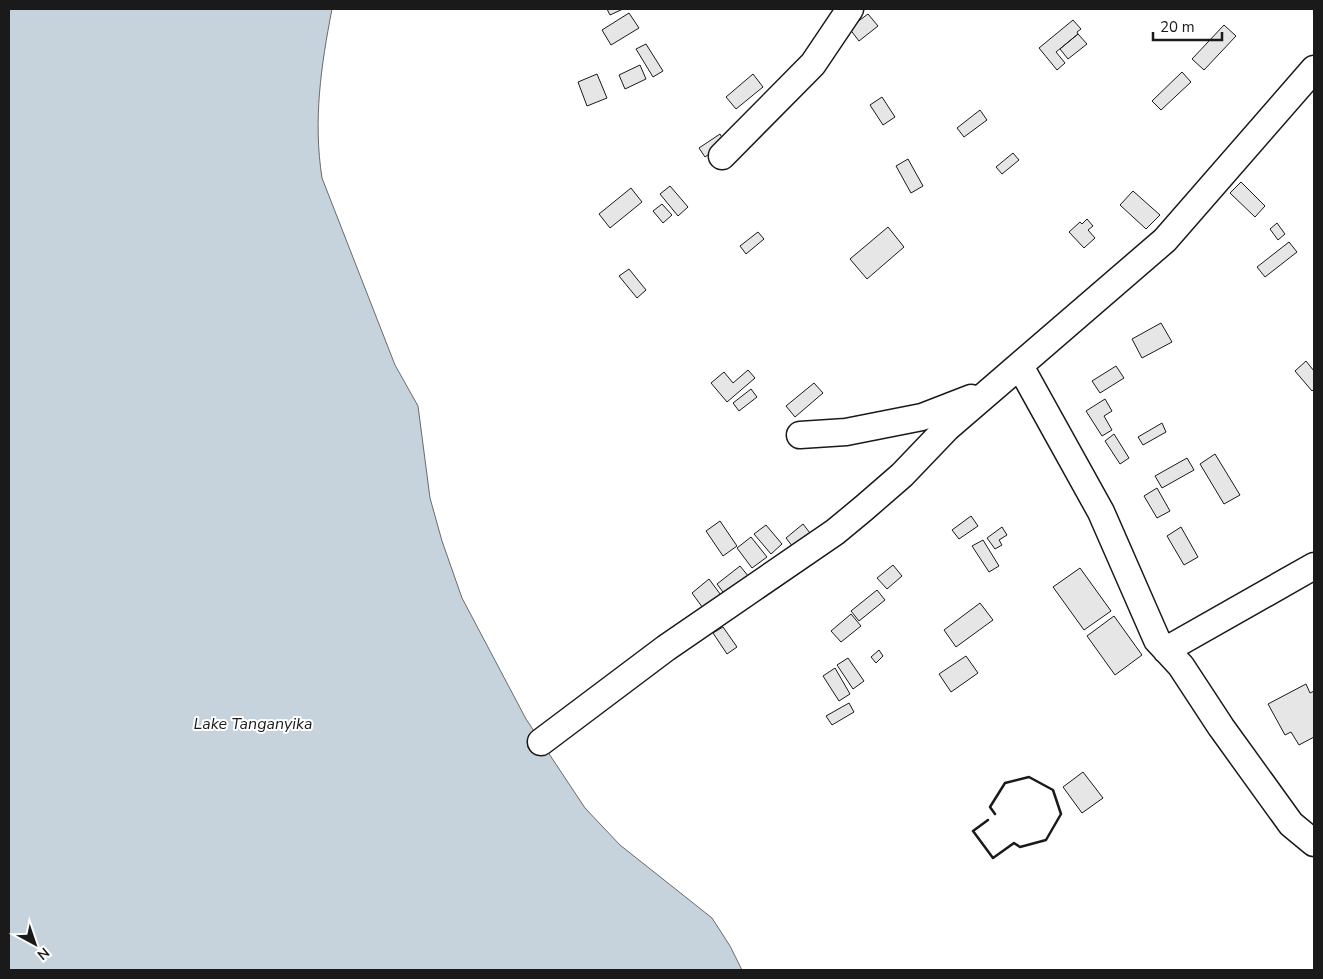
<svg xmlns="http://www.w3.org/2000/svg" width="1323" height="979" font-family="'Nunito Sans',sans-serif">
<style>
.water{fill:#c6d2dc;stroke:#6a6a6a}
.building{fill:#e6e6e6;stroke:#1a1a1a}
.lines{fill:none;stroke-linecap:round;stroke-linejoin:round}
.minor-casing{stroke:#1a1a1a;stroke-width:29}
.minor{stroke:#fff;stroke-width:26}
.wall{stroke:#1a1a1a;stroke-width:2.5}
.labels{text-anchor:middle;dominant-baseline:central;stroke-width:4;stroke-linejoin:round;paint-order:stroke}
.water-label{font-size:16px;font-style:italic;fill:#1a1a1a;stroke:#fff}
</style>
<rect width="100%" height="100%" fill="#fff"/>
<path class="water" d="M9,9H332C321,66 313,120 322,178L395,365L418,406L430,498L442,541L462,598L526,719L585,808L620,845L712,918L730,946L742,970H9Z"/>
<path class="building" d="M607,9H623L610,15Z
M629,13L639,28L611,45L602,30Z
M868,14L878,26L859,41L849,28Z
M1073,20L1081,29L1077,32L1078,34L1056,52L1065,63L1057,70L1039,48Z
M1224,25L1236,36L1204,70L1192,59Z
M1078,34L1087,44L1068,59L1060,49Z
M646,44L663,71L653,77L636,49Z
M640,65L646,79L625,89L619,75Z
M1182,72L1191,82L1161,110L1152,101Z
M597,74L607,98L587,106L578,82Z
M753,74L763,87L736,109L726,97Z
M882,97L895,117L883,125L870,105Z
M980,110L987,120L964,137L957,128Z
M720,134L725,143L705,157L699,148Z
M1013,153L1019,160L1002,174L996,167Z
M908,159L923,186L911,193L896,166Z
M1241,182L1265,206L1255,217L1230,193Z
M670,186L688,207L678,216L660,194Z
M631,188L642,202L610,228L599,214Z
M1133,191L1160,215L1146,229L1120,205Z
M662,204L672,215L663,223L653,211Z
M1087,219L1093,226L1088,230L1095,238L1084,248L1069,232L1080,222L1082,224Z
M1277,223L1285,234L1278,240L1270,229Z
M888,227L904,247L867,279L850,259Z
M758,232L764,239L746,254L740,246Z
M1289,242L1297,252L1265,277L1257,267Z
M629,269L646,290L637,298L619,276Z
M1161,323L1172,342L1142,358L1132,339Z
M1306,361L1314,371V389L1312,391L1295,371Z
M1116,366L1124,378L1100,393L1092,381Z
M748,370L755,378L727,402L711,383L724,372L733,383Z
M814,383L823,393L795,417L786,406Z
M751,389L757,397L739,411L733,403Z
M1105,399L1112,411L1104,416L1112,430L1102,436L1086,411Z
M1162,423L1166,432L1143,445L1138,437Z
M1114,434L1129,458L1120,464L1105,441Z
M1215,454L1240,495L1224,504L1200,464Z
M1187,458L1194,470L1162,488L1155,476Z
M1157,488L1170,511L1157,518L1144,496Z
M971,516L978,526L959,539L952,530Z
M720,521L737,546L723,556L706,531Z
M803,524L810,533L793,547L786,538Z
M766,525L782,544L771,554L754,534Z
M1002,527L1007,535L999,540L1002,545L995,549L987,538Z
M1181,527L1198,557L1184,565L1167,536Z
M751,537L767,557L752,568L737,548Z
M983,540L999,566L989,572L972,546Z
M893,565L902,576L887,589L877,578Z
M740,566L749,577L726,596L717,584Z
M1080,568L1111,611L1084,630L1053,587Z
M709,579L726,602L708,615L692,593Z
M877,590L885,600L859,621L851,611Z
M980,603L993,620L956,647L944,630Z
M851,614L861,626L841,642L831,631Z
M1114,616L1142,655L1115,675L1087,636Z
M723,627L737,647L727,654L713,633Z
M879,650L883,656L876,663L871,657Z
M966,656L978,673L951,692L939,674Z
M848,658L864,681L853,689L837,665Z
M835,668L850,694L839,701L823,676Z
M1306,684L1310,693L1314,691V737L1299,745L1291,732L1285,735L1268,704Z
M849,703L854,712L832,725L826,716Z
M1083,772L1103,798L1082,813L1063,787Z"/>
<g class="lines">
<defs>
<path id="minor" d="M722,156L813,64L850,9
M1020,366L1101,512L1157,640L1181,666L1221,727L1291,824L1314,843
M800,435L846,432L922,417L971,398
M1166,650L1314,566
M541,742L666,648L835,532L864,508L902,475L947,428L1165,240L1314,69"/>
</defs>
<use href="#minor" class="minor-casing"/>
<use href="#minor" class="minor"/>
<path class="wall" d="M988,820L973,831L993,858L1014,843L1020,847L1046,840L1061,814L1053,790L1029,777L1005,783L990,807L995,814"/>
</g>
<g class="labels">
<g class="water-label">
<text x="253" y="724">Lake Tanganyika</text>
</g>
</g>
<rect width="1323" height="979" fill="none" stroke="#1a1a1a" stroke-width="20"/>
<g transform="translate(35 944) rotate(140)" stroke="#ffffff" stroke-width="4" paint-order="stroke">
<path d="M0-4L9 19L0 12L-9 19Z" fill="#1a1a1a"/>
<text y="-8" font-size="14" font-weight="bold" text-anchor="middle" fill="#1a1a1a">N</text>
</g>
<path d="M1153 32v8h69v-8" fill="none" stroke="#1a1a1a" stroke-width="2.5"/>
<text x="1160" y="32" font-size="15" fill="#1a1a1a" stroke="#ffffff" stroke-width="4" paint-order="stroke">20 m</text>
</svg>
